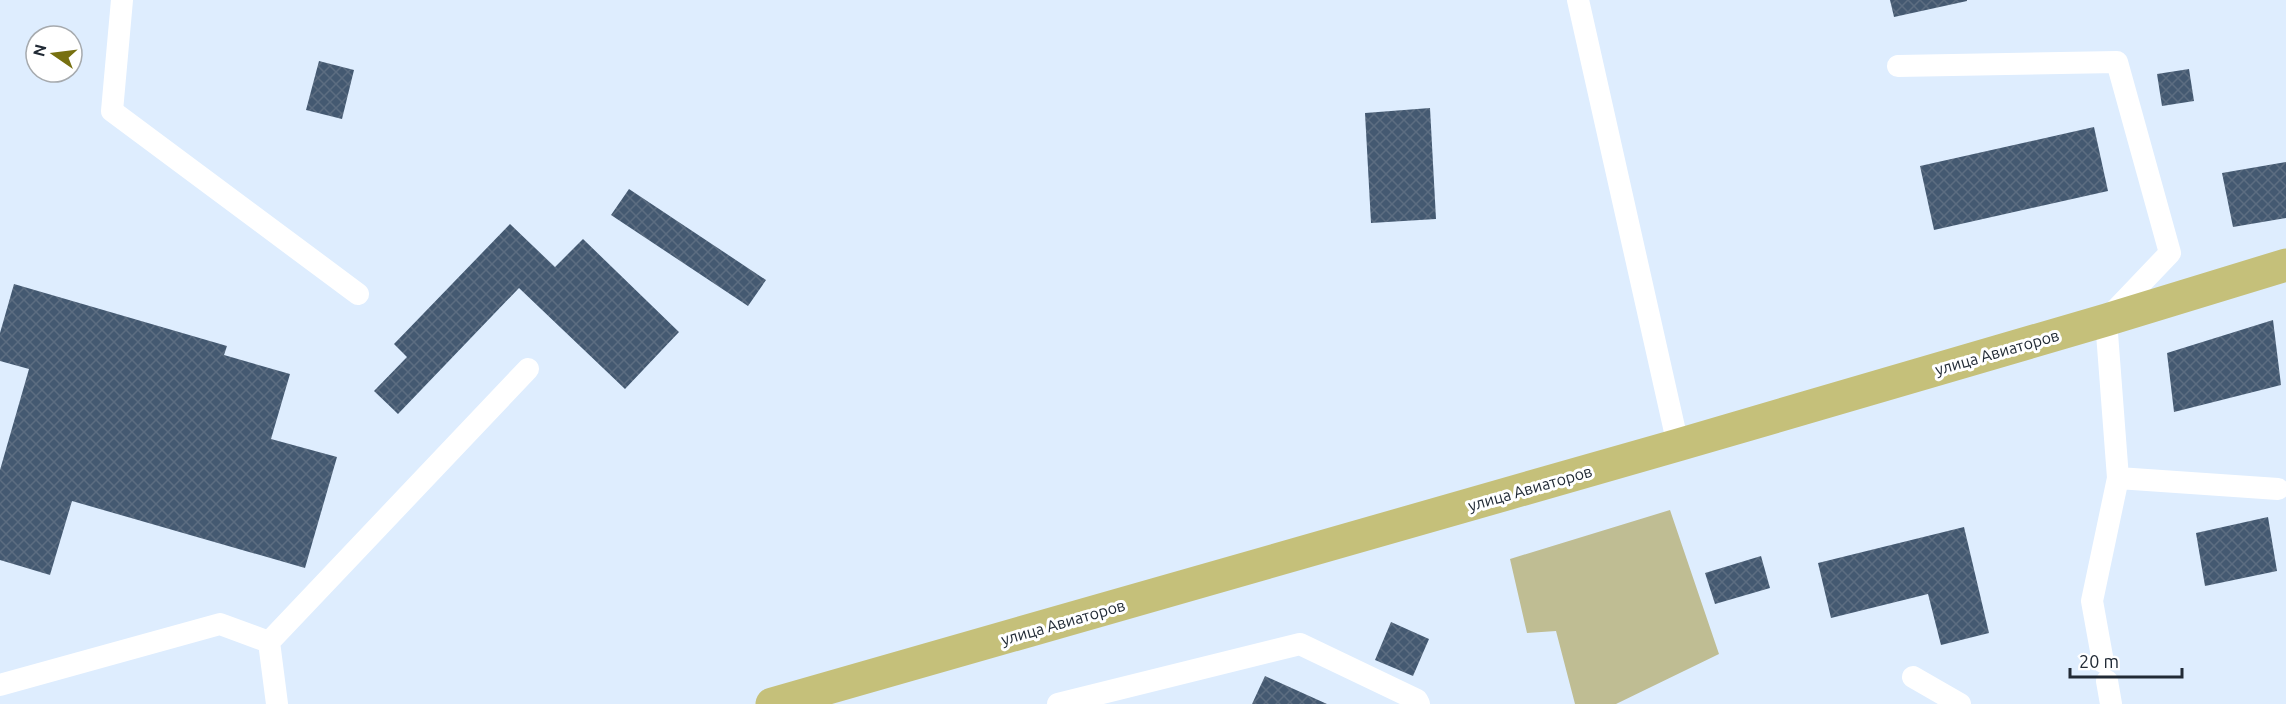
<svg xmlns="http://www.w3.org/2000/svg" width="2286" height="704" font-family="Ubuntu,sans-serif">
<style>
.park{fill:#bfbd93}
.building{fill:url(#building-cross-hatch)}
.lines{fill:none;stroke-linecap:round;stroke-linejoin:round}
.service{stroke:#fff;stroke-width:22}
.primary{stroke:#c5c07a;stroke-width:33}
.labels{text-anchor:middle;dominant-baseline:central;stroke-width:6;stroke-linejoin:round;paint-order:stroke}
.street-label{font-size:16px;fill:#212a35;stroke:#fff}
</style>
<defs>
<pattern id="building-cross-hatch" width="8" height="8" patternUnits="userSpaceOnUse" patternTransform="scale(1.5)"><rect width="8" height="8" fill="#445971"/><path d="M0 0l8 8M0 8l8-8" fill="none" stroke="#5c6d81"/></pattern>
</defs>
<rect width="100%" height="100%" fill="#deedfe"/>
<path class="park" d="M1670,510L1719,654L1616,704H1575L1556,631L1527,633L1510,559Z"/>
<path class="building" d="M1890,0H1967V1L1894,17Z
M319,61L354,70L342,119L306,110Z
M2189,69L2194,101L2162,106L2157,74Z
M1430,108L1436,219L1371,223L1365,113Z
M2094,127L2108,191L1934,230L1920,166Z
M2286,162V218L2233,227L2222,173Z
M629,189L766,280L748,306L611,215Z
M510,224L555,267L583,239L679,332L625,389L519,288L398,414L374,391L407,357L394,344Z
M14,284L227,346L224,355L290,374L271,439L337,457L305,568L72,501L50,575L0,560V470L29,369L0,361V333Z
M2273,320L2281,385L2174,412L2167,353Z
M2268,517L2277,571L2205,586L2196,533Z
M1964,527L1989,633L1941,645L1928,594L1831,618L1818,563Z
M1761,556L1770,588L1715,604L1705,573Z
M1391,622L1429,639L1413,676L1375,660Z
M1265,676L1327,704H1252Z"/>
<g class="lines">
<path class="service" d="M122,0L112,111L358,294
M1578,0L1678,445
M1898,66L2117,62L2170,253L2106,320L2118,478L2092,601L2103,662
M2118,478L2278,489
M1913,677L1960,704
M2107,681L2111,704
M0,685L220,624L269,642
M277,704L269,642L528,369
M1058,704L1300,644L1417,700L1419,704"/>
<path class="primary" d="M772,704L1678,445L2106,320L2286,265"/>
</g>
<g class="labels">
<g class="street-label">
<text transform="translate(1997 352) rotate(-16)">улица Авиаторов</text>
<text transform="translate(1530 488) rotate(-16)">улица Авиаторов</text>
<text transform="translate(1063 622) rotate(-16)">улица Авиаторов</text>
</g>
</g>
<g transform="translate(54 54) rotate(284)"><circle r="28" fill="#ffffff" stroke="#a6aaae" stroke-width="1.5"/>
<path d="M0-4.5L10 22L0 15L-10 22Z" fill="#777010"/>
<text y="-9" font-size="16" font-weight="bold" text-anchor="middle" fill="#212a35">N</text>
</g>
<path d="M2070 668v9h112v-9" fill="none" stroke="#212a35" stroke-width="3"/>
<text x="2079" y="668" font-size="18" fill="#212a35" stroke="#ffffff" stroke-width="4.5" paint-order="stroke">20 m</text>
</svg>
